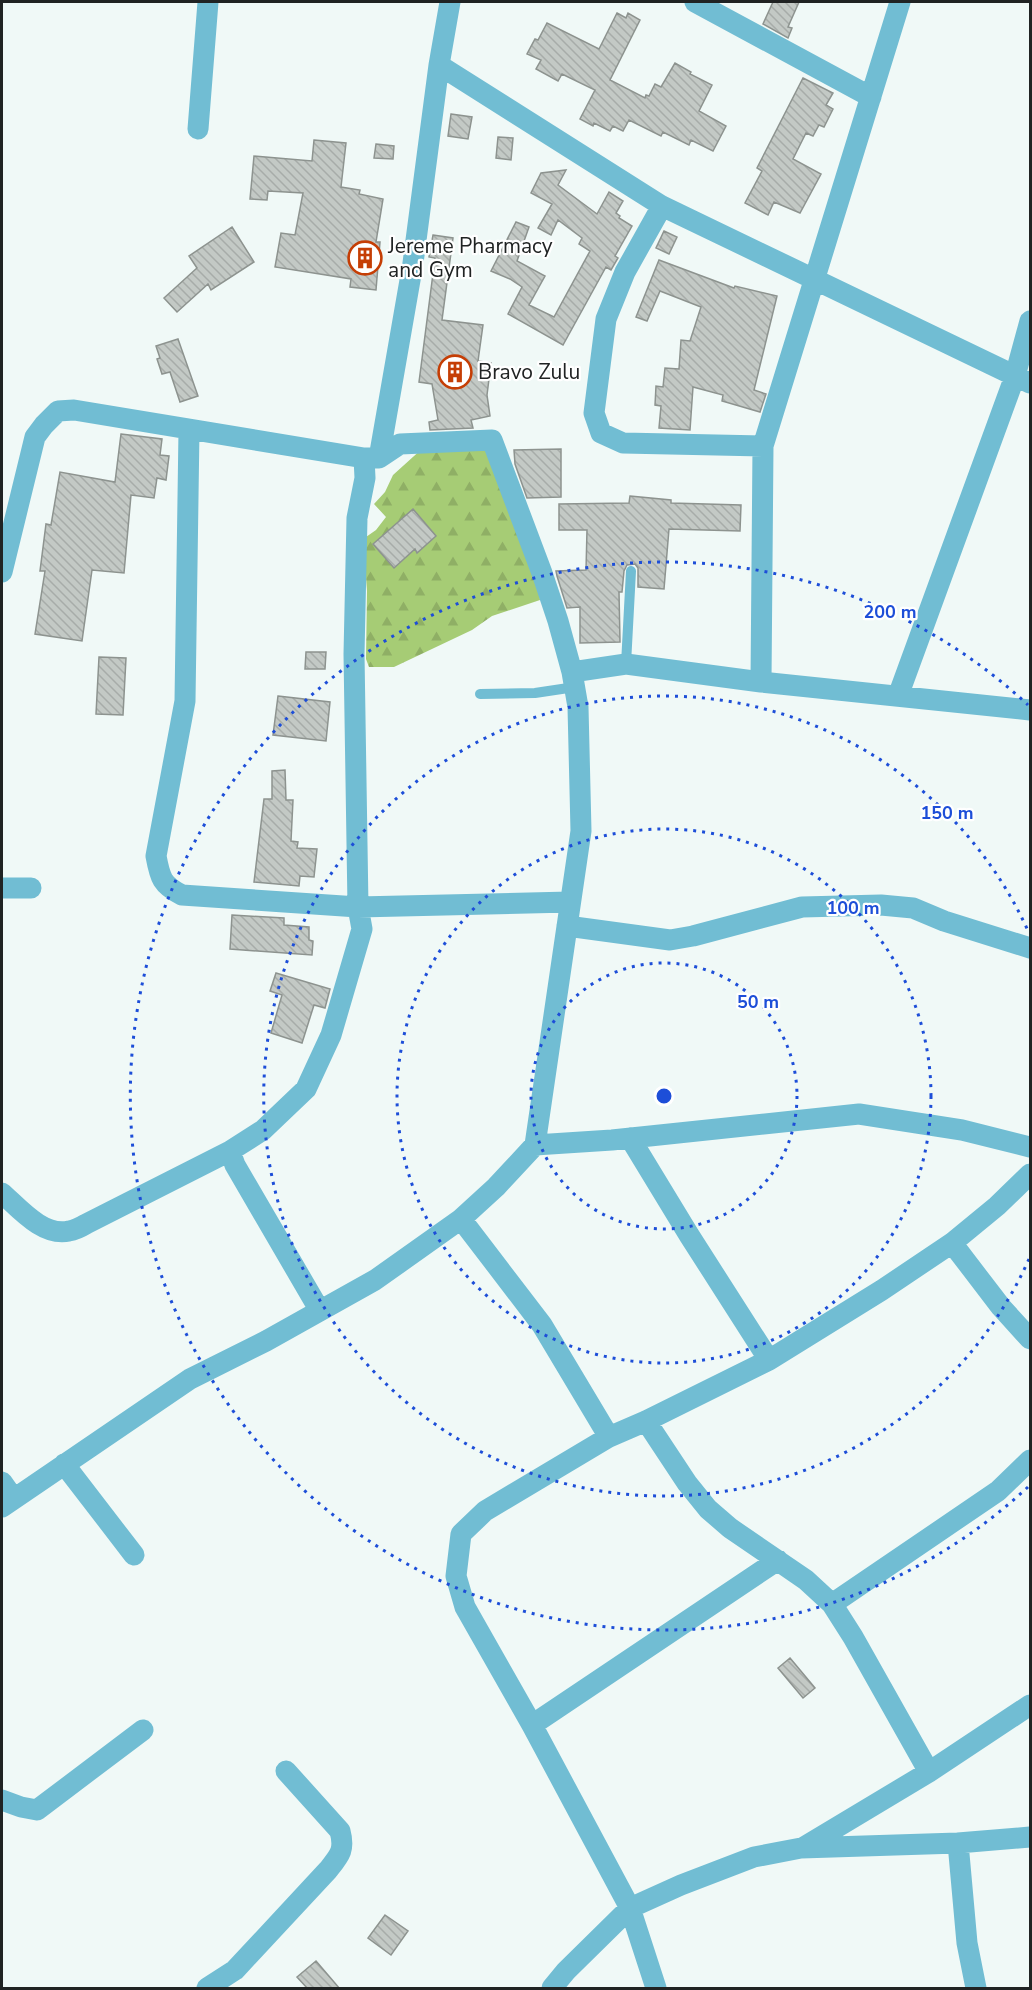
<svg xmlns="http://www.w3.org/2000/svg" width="1032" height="1990" font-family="'Nunito Sans',sans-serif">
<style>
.forest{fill:url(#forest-firs)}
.building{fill:url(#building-back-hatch);stroke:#8d938f;stroke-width:1.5}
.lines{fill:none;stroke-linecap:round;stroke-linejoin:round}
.service{stroke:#71bdd3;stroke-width:10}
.minor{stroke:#71bdd3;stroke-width:21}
.ring{fill:none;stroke:#1d4ed8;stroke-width:3;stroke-dasharray:3 6}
.labels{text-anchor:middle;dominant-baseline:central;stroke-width:4.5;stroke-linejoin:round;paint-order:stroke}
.poi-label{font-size:21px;fill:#202323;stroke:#fff;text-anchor:start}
.centre{fill:#1d4ed8;stroke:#fff;stroke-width:3}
.ring-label{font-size:18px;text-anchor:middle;font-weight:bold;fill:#1d4ed8;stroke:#fff;stroke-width:4.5;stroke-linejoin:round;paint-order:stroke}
</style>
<defs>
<pattern id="forest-firs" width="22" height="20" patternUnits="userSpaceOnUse" patternTransform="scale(1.5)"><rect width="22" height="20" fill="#a6cc75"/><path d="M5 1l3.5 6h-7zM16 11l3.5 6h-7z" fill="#8faf65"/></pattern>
<pattern id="building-back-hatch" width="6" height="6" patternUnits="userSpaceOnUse" patternTransform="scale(1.5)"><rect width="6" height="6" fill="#c3c9c5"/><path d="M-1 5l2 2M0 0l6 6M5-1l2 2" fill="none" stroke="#a7aca9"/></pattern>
</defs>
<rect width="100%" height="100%" fill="#f0f9f7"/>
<path class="forest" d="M490,446L538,574L540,600L492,616L472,630L394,667H369L366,659L367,591L364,550L366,537L376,530L386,517L374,504L385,492L393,475L424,447Z"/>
<path class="building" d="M773,2H799L788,27L792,28L788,38L763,24Z
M617,13L626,18L628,13L640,20L610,80L645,98L646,95L649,96L655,84L661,87L675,63L691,72L690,74L712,85L699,111L726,126L713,151L691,140L689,145L663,132L661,136L629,120L623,131L613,126L610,131L594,123L593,126L580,119L595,90L562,74L558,81L536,69L541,60L527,54L535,39L538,40L547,23L599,49Z
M803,78L833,93L826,105L833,109L824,127L819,125L813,136L806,133L793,159L821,174L800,213L774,202L768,215L745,203L762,171L757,168Z
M451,114L472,117L468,139L448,136Z
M498,137L513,138L511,160L496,158Z
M314,140L346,143L341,187L360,190L359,194L383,199L376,242H380L376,290L350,287L351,279L275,267L281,233L295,235L303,193L268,191L267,200L250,199L254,156L312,161Z
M376,144L394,146L393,159L374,158Z
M566,170L558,185L597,214L609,192L623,201L616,213L620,216L619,218L632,226L615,256L618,258L611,270L606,267L563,345L508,314L522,287L510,279L491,271L516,222L529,227L517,261L545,276L529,305L554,317L590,251L579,244L582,238L558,220L551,235L538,228L552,204L531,193L541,173Z
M232,227L254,262L211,290L208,284L177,312L164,298L197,268L189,256Z
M664,231L677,237L669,254L656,248Z
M433,235L453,238L442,320L483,325L478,361L491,363L487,395L490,416L471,420L473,428L430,430L429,422L438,420L432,384L419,382L435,258L429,257Z
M659,260L734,288L735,286L777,296L754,390L766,394L760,412L722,401L723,395L693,387L690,430L659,428L661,406L655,405L656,386L663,387L665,368L679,369L681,340L690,341L701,307L660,291L647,321L636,317Z
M178,339L198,396L180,402L170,372L162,374L157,359L160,358L156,346Z
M121,434L162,439L160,455L169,456L166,480L157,478L154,498L131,495L124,573L92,570L82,641L35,634L45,571H40L46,524L51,525L60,472L115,482Z
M561,449V497L527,498L515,464L514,450Z
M630,496L671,500V503L741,505L740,531L669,529L664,589L638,587V568L635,564L627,565L624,571L622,592H619L620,642L580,643V607L567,608L557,576L556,571L586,570L587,530H559V504L629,503Z
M413,509L436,536L417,553L415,549L394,568L373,544Z
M306,652H326L325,669H305Z
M99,657L126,658L123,715L96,714Z
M278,696L330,702L326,741L273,735Z
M285,770L286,800H293L291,841L298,842L297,848L317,849L314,877L300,876L299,886L254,882L264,799H272V771Z
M232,915L284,918V925L309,927V940L313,941L312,955L230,949Z
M276,973L330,989L325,1008L314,1005L302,1043L271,1033L282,995L270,991Z
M790,1658L815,1688L803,1698L778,1668Z
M385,1915L408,1931L391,1955L368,1938Z
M316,1961L340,1989H308L297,1977Z"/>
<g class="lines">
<path class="service" d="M626,664L631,571
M480,694L535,693L575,687"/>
<path class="minor" d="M695,2L871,97
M439,65L662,206L1030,383
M198,129L208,2
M662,206L625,272L606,319L594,413L601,433L623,443L763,446
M189,430L185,701L156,856C160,878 162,885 182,895L358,907L570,902
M2,572L35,437L44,425L58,411L74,410L364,458H376
M572,672L626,664L761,682L1030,710
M761,682L763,446L900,2
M898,696L1015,376L1030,321
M2,888H31
M567,926L670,940L693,936L802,907L881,905L913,908L944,921L1030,948
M630,1138L689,1235L769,1360
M535,1145L612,1140L859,1114L962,1130L1030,1147
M230,1151L235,1165L320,1311
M2,1193C19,1208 43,1237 69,1231C75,1230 81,1227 86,1224L230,1151L263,1130L306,1089L331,1035L362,929L358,907L354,654L357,518L365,478L364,458
M461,1219L542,1325L609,1437
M952,1243L1001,1307L1030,1339
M646,1421L687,1483L708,1509L730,1528L806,1580L832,1604L853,1637L929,1772
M64,1464L134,1555
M2,1482L14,1499
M2,1507L190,1379L266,1341L375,1280L461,1219L496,1187L535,1145L581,831L578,707L572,672L558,621L542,573L492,440L400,444L379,458L413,263L439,65L450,2
M832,1604L998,1491L1030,1460
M532,1725L778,1560
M2,1800L21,1807L37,1810L143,1730
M958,1843L967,1943L976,1988
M804,1847L929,1772L1030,1705
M207,1988L235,1970L328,1870C340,1855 345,1850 340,1831L286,1771
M552,1988L566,1971L630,1908L681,1885L754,1857L801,1848L958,1843L1030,1837
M656,1988L630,1908L532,1725L465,1607L456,1576L461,1534L485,1511L609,1437L646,1421L769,1360L882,1290L952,1243L997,1206L1030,1174"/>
</g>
<g class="ring">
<circle cx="664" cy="1096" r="133"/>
<circle cx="664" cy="1096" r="267"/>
<path d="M1029 1259A400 400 0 1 1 1029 933"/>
<path d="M1028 1487A534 534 0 1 1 1028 705"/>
</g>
<defs>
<symbol id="building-ring" viewBox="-11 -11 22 22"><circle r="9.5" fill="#fff" stroke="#c53e05" stroke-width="1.5"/><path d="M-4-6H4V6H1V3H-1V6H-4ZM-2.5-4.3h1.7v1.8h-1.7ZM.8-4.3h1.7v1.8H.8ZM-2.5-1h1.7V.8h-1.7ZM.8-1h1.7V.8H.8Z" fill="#c53e05"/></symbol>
</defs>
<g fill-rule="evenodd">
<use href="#building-ring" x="346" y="239" width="38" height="38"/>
<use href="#building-ring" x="436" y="353" width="38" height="38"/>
</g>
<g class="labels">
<g class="poi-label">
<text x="388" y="246">Jereme Pharmacy<tspan x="388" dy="24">and Gym</tspan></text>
<text x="478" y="372">Bravo Zulu</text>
</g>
</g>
<circle cx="664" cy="1096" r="9" class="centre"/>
<g class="ring-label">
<text x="890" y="618">200 m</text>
<text x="947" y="819">150 m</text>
<text x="853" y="914">100 m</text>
<text x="758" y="1008">50 m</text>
</g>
<rect width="1032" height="1990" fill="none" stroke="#202323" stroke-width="6"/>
</svg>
